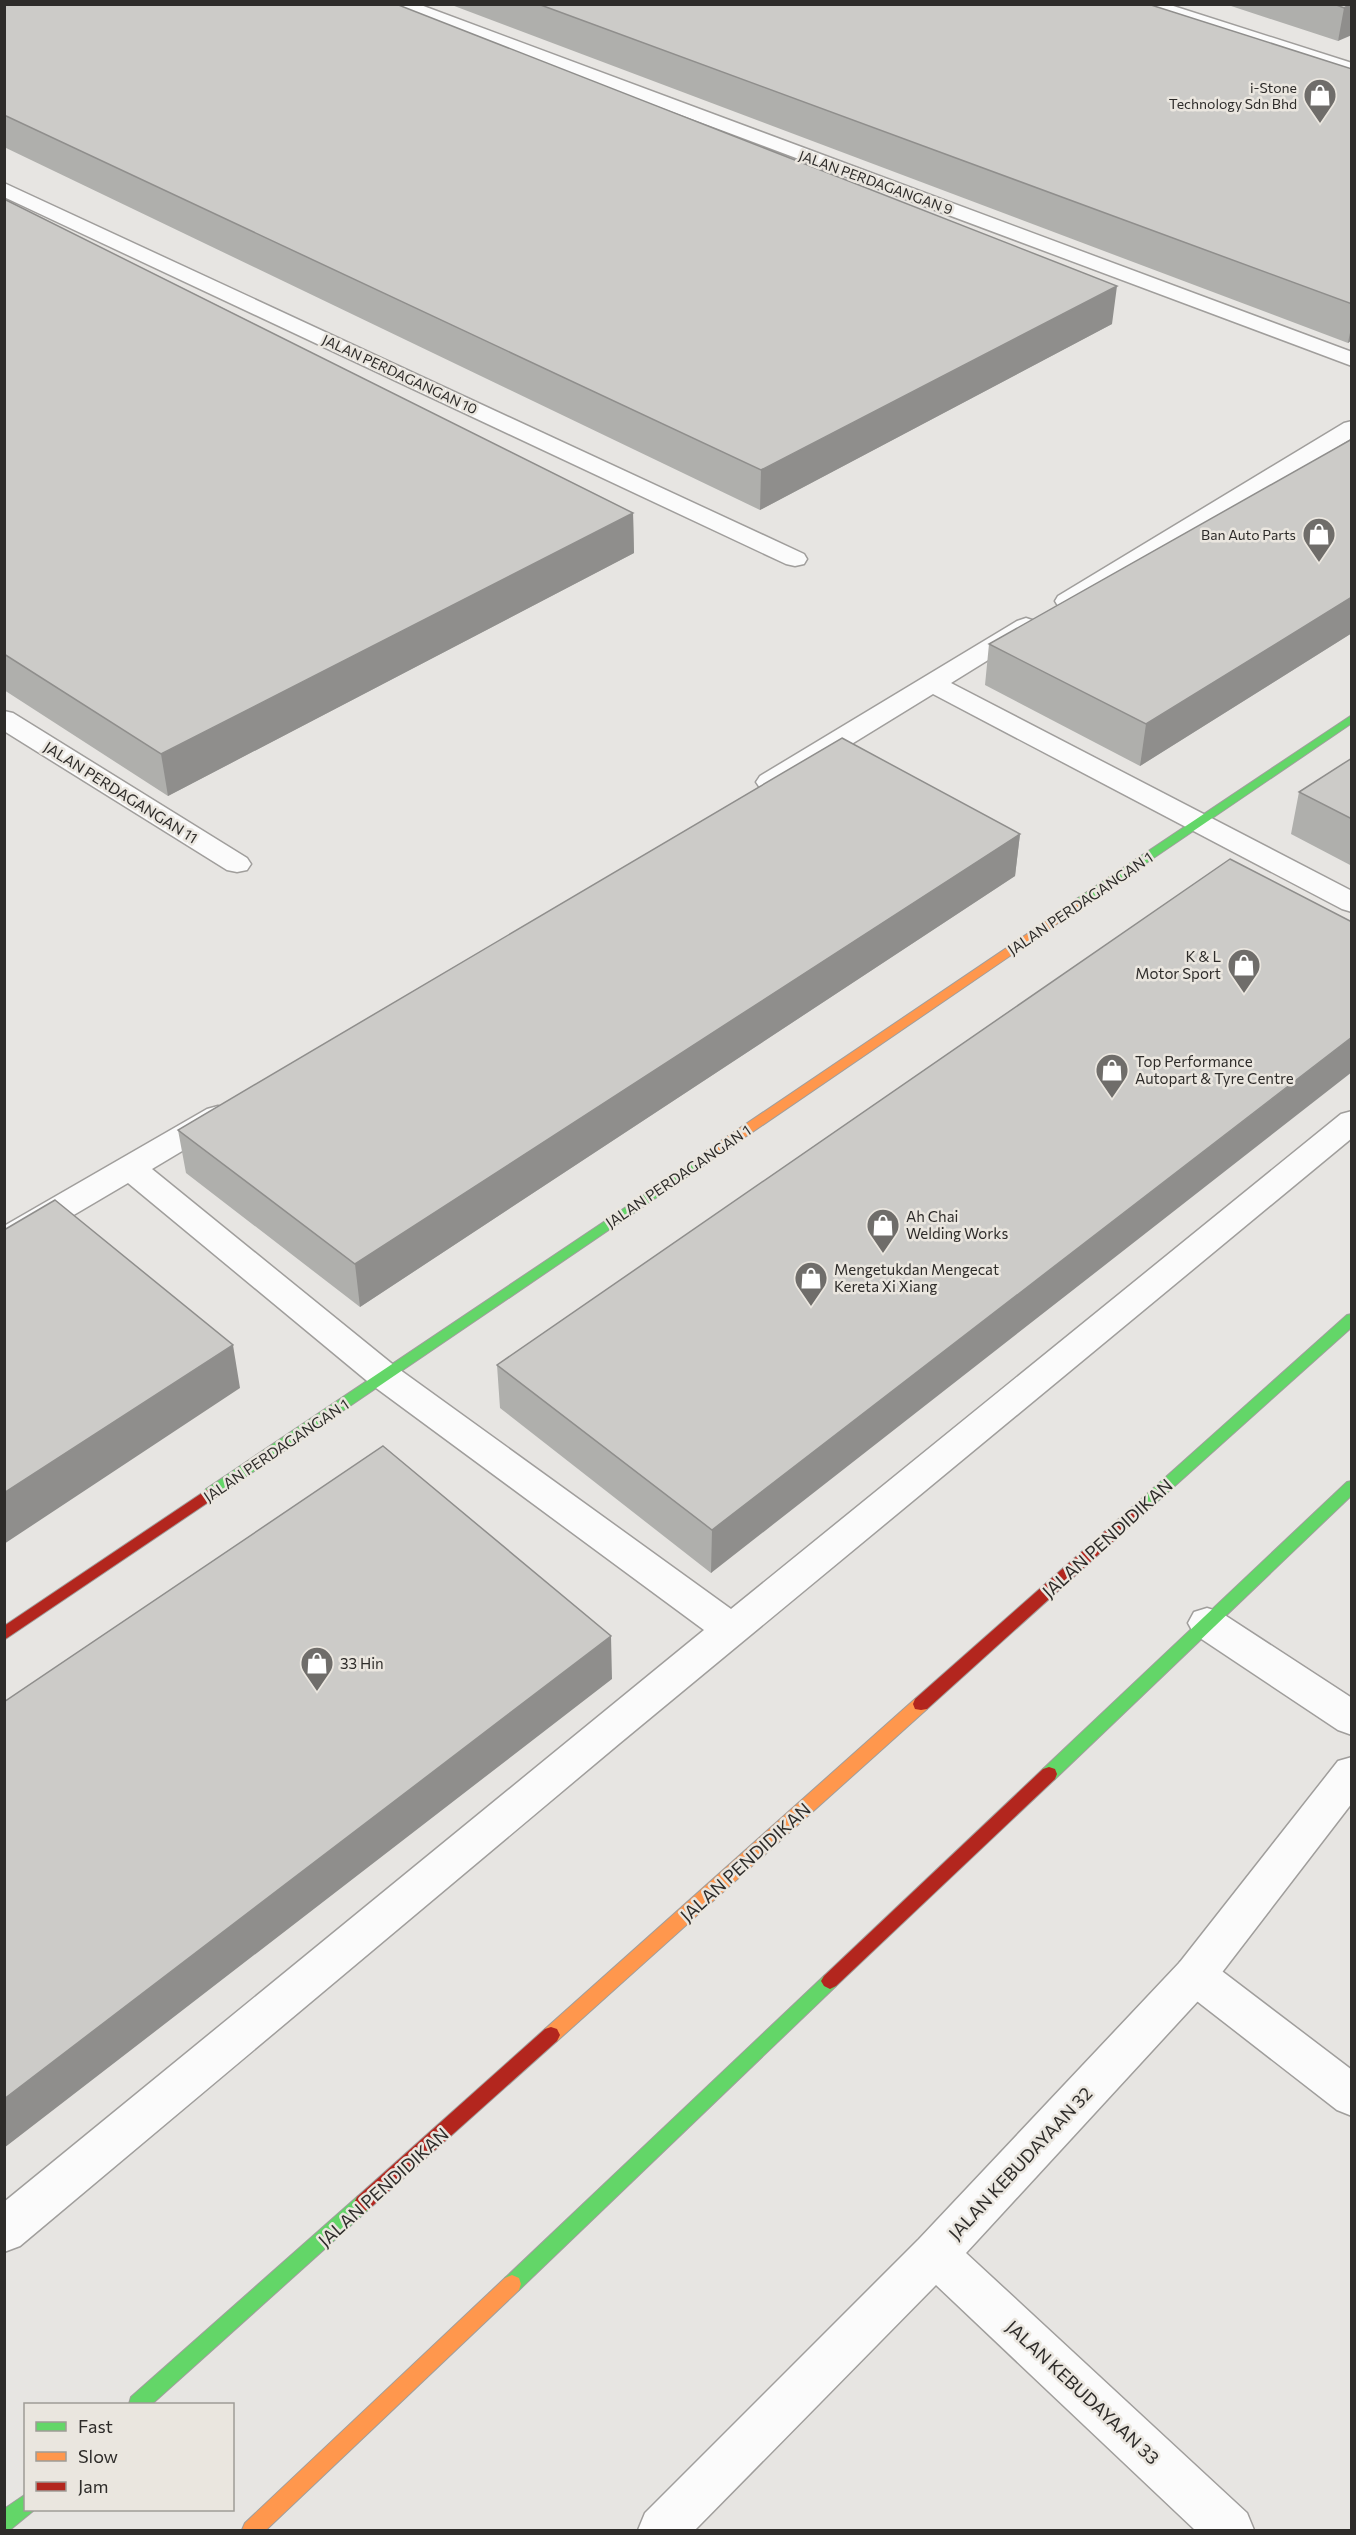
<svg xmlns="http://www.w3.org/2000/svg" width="1356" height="2535" font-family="Commissioner,sans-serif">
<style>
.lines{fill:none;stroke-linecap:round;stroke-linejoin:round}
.lane-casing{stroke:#a09e9c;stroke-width:3}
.street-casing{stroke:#a09e9c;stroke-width:3}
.fast-casing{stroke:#a09e9c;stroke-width:2}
.slow-casing{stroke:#a09e9c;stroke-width:2}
.jam-casing{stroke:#a09e9c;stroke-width:2}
.lane{fill:#fbfbfb;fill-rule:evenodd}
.street{fill:#fbfbfb;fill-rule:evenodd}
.fast{fill:#63d668;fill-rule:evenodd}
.slow{fill:#ff974d;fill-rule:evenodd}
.jam{fill:#b3261e;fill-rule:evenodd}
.wall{fill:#afafac}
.shaded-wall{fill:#8f8e8c}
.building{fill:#cccbc8;stroke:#8f8e8c;stroke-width:1.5}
.labels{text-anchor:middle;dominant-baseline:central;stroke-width:5;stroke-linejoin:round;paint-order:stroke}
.far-poi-label{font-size:14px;fill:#2e2c2a;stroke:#eae6df;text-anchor:end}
.far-street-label{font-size:14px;fill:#2e2c2a;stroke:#eae6df}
.street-label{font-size:15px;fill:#2e2c2a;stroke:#eae6df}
.poi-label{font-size:15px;fill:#2e2c2a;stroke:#eae6df;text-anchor:start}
.near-street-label{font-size:18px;fill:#2e2c2a;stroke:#eae6df}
</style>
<rect width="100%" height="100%" fill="#e7e5e2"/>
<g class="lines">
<defs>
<path id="lane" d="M1352,421V438L1076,606L1067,608L1058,606L1055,601L1058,596L1344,423Z
M1026,618L1035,621L1039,626L1035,631L951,683L1352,891V912L1342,909L933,694L780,788L770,790L760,788L756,782L760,776L1017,621Z
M218,1106L229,1109L234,1116L229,1123L152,1169L396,1367L731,1609L1341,1114L1352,1111V1138L620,1743L20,2246L4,2252V2202L704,1630L372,1385L128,1183L16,1249L4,1252V1226L207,1109Z
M1195,1956L1210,1962L1352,2070V2116L1337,2110L1180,1988L1174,1975L1180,1962Z"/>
<path id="street" d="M393,4H418L1352,352V366L395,8Z
M1140,4H1167L1352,63V74L1142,8Z
M4,183L804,554L807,559L804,564L795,566L786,564L4,197Z
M4,711L13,713L247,858L251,864L247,870L237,872L227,870L4,731Z
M1207,1608L1220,1612L1352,1698V1735L1338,1730L1194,1634L1188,1623L1194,1612Z
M1352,1757V1803L1210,1988L966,2253L1247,2513L1254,2530H1195L936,2285L695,2530H638L645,2513L919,2239L1180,1962L1338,1761Z"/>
<path id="fast" d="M1352,715V723L1080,908H1072L1070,905L1072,902Z
M708,1152L713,1153L714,1156L713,1159L216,1497H206L204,1493L206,1489Z
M1352,1314V1327L1139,1518H1129L1127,1514L1129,1510L1347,1315Z
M1352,1481V1495L1055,1779L1049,1781L1043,1779L1041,1774L1043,1769L1347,1482Z
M830,1973L836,1976L839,1981L836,1986L519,2290L512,2293L505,2290L503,2284L505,2278L824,1976Z
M363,2194L369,2197L372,2203L369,2209L152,2404H129L131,2397L357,2197Z
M26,2494V2510L33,2511L11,2529L4,2530V2509Z"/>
<path id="slow" d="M1076,901L1080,902L1082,905L1080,908L713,1159H703L702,1156L703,1153Z
M921,1698L927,1699L929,1704L927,1709L557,2041L551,2043L545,2041L542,2035L545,2029L915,1699Z
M512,2275L519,2278L521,2284L519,2290L266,2530H242L245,2523L505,2278Z"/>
<path id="jam" d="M211,1487L216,1489L218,1493L216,1497L4,1640V1626Z
M1134,1508L1139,1510L1141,1514L1139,1518L927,1709L921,1710L915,1709L913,1704L915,1699L1129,1510Z
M1049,1767L1055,1769L1057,1774L1055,1779L836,1986L830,1989L824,1986L821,1981L824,1976L1043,1769Z
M551,2027L557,2029L560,2035L557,2041L369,2209L363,2212L357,2209L354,2203L357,2197L545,2029Z"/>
</defs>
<use href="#lane" class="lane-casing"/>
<use href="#street" class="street-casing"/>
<use href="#fast" class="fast-casing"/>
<use href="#slow" class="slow-casing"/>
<use href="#jam" class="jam-casing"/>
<use href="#lane" class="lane"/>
<use href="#street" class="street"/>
<use href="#fast" class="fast"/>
<use href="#slow" class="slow"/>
<use href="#jam" class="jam"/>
</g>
<path class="wall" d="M449,4H1148L1352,69V340L1348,343Z
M1225,4H1352L1338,41Z
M4,6L1112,324L760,510L4,147Z
M4,199L633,513L634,553L168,796L4,690Z
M1352,439V633L1140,766L985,685L989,644Z
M1352,758V866L1291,834L1299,792Z
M1020,834L1015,876L360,1307L186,1173L178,1130Z
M1230,859L711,1573L500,1408L497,1365Z"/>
<path class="shaded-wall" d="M1350,4H1352V35L1338,41L1344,8Z
M1117,286L1112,324L760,510L761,470Z
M1352,322V340L1348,343Z
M633,513L634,553L168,796L161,754Z
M1352,597V633L1140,766L1146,724Z
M1020,834L1015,876L360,1307L355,1264Z
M1352,1037V1072L711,1573L712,1530Z
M233,1345L240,1388L4,1544V1493Z
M611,1636L612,1679L4,2148V2099Z"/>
<path class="building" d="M10,4H396L1117,286L761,470L4,115V6Z
M538,4H1148L1352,69V304Z
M1334,4H1350L1344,8Z
M4,199L633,513L161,754L4,654Z
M1352,439V597L1146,724L989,644Z
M842,738L1020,834L355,1264L178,1130Z
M1352,758V819L1299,792Z
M1230,859L1352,922V1037L712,1530L497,1365Z
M55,1200L233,1345L4,1493V1230Z
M383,1446L611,1636L4,2099V1702Z"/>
<defs>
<symbol id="shop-pin" viewBox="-11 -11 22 30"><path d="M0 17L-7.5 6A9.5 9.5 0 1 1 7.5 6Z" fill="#6f6d6a" stroke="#eae6df"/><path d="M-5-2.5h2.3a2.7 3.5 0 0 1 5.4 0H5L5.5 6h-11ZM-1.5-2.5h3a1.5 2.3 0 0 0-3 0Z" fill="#fff"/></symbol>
</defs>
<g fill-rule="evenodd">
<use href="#shop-pin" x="1301" y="76" width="38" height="52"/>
<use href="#shop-pin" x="1300" y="515" width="38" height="52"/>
<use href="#shop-pin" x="1225" y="946" width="38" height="52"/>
<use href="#shop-pin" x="1093" y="1051" width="38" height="52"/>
<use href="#shop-pin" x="864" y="1206" width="38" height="52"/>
<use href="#shop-pin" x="792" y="1259" width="38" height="52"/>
<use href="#shop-pin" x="298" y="1644" width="38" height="52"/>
</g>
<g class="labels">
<g class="far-poi-label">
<text x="1297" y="87">i-Stone<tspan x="1297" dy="16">Technology Sdn Bhd</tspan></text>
<text x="1296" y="534">Ban Auto Parts</text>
</g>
<g class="far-street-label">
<text transform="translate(876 182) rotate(20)">JALAN PERDAGANGAN 9</text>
<text transform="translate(400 374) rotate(25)">JALAN PERDAGANGAN 10</text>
</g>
<g class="street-label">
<text transform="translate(121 792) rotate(32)">JALAN PERDAGANGAN 11</text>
<text transform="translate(1080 903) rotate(-34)">JALAN PERDAGANGAN 1</text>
<text transform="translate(678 1176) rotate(-34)">JALAN PERDAGANGAN 1</text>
<text transform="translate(276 1450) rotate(-34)">JALAN PERDAGANGAN 1</text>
</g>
<g class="poi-label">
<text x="1221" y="956" text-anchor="end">K &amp; L<tspan x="1221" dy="17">Motor Sport</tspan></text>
<text x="1135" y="1061">Top Performance<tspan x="1135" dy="17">Autopart &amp; Tyre Centre</tspan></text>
<text x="906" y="1216">Ah Chai<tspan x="906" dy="17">Welding Works</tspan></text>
<text x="834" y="1269">Mengetukdan Mengecat<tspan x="834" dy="17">Kereta Xi Xiang</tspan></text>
<text x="340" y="1663">33 Hin</text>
</g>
<g class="near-street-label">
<text transform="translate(1107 1538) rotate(-42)">JALAN PENDIDIKAN</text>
<text transform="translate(745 1862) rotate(-42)">JALAN PENDIDIKAN</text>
<text transform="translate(1020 2163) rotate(-47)">JALAN KEBUDAYAAN 32</text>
<text transform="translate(383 2187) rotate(-42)">JALAN PENDIDIKAN</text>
<text transform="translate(1083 2392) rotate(43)">JALAN KEBUDAYAAN 33</text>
</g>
</g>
<rect width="1356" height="2535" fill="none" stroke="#2e2c2a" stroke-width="12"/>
<rect x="24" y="2403" width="210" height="108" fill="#eae6df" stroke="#9f9c97" stroke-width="1.5"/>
<rect x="36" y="2422" width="30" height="9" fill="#63d668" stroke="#9f9c97" stroke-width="1.5"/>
<text x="78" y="2433" font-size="18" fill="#2e2c2a">Fast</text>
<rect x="36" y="2452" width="30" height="9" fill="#ff974d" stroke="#9f9c97" stroke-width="1.5"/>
<text x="78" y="2463" font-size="18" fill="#2e2c2a">Slow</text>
<rect x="36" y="2482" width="30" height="9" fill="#b3261e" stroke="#9f9c97" stroke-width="1.5"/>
<text x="78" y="2493" font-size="18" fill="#2e2c2a">Jam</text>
</svg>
